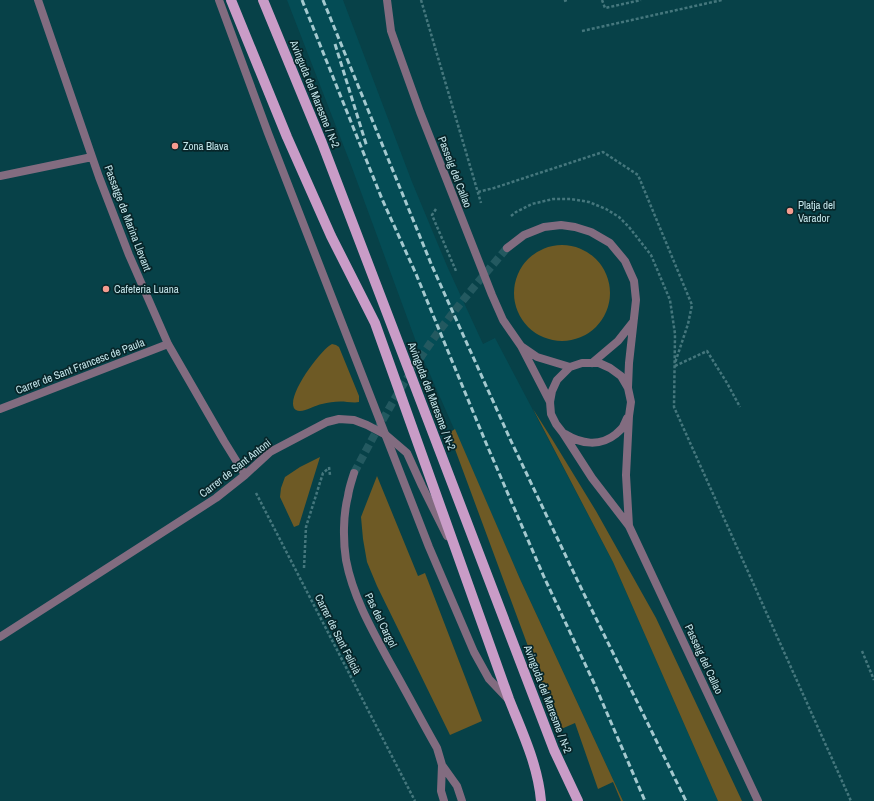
<svg xmlns="http://www.w3.org/2000/svg" width="874" height="801" font-family="'Archivo Narrow',sans-serif">
<style>
.built{fill:#044c55}
.green{fill:#6e5a25}
.lines{fill:none;stroke-linecap:round;stroke-linejoin:round}
.street-tunnel{stroke:#235960;stroke-width:8;stroke-dasharray:8 4;stroke-linecap:butt}
.path{stroke:#45777d;stroke-width:2.5;stroke-dasharray:3 2;stroke-linecap:butt}
.lane{stroke:#826c80;stroke-width:8}
.street{stroke:#826c80;stroke-width:8}
.primary{stroke:#c99cc7;stroke-width:10}
.rail{stroke:#a4c9cf;stroke-width:3;stroke-dasharray:6 3;stroke-linecap:butt}
.poi-dot{fill:#f59c90;stroke:#072529;stroke-width:1.5}
.labels{text-anchor:middle;dominant-baseline:central;stroke-width:3.5;stroke-linejoin:round;paint-order:stroke}
.street-label{font-size:11px;fill:#c3e4e9;stroke:#072529}
.poi-label{font-size:11px;fill:#c3e4e9;stroke:#072529;text-anchor:start}
</style>
<rect width="100%" height="100%" fill="#074148"/>
<path class="built" d="M287,0H343L412,182L447,266L483,344L495,338L613,562L718,801H623L520,579L418,347L351,165Z"/>
<path class="green" d="M514 293a48 48 0 1 1 96 0a48 48 0 1 1-96 0Z
M332,344L336,345L339,347L359,396V402C355,403 351,402 347,402C339,401 330,402 322,404C315,405 302,414 296,410C282,401 321,349 332,344Z
M533,409L552,439L596,511L656,618L742,801H718L613,562Z
M455,429L520,579L623,801H621L613,782L598,789L575,723L559,730L449,433Z
M320,457L299,525L294,527L280,497L281,488L285,477L300,467Z
M377,476L418,576L425,573L482,721L450,735L377,586L367,562L363,539L361,517Z"/>
<g class="lines">
<path class="street-tunnel" d="M354,473C377,430 399,388 427,348C451,313 479,281 507,248"/>
<path class="path" d="M421,0L481,203
M602,0L605,8L641,0
M564,1L567,0
M582,31L722,0
M478,192L494,188L603,152L638,175L692,305L688,324L675,363
M436,209L432,215L456,271
M511,216L516,212L532,204L553,199H571L589,202L606,209L619,217L629,227L651,255L670,300L675,334L674,407L851,801
M675,366L707,351L727,383L740,407
M329,467L330,475
M256,493L415,801
M304,568L306,527L323,473L329,468
M862,651L874,680"/>
<path class="lane" d="M219,0L268,133L429,547L474,652L489,679L508,699"/>
<path class="street" d="M38,0L99,177L129,255L168,344L224,441L245,475
M387,0L391,31L402,62L420,112L492,295L503,320L521,346L550,402
M0,176L92,157
M507,248L524,235L544,227L561,225L575,227L591,232L610,243L625,261L634,281L636,300L629,363L628,387
M521,346L537,357L570,367
M592,363L618,341L633,322
M0,409L168,344
M565,434C581,444 600,447 616,434C618,432 621,430 623,427C624,424 626,421 627,418
M354,473C352,480 349,488 348,496C343,515 343,541 346,560C353,597 372,630 390,663C406,691 421,720 437,748L442,765L457,786L462,801
M629,526L626,475L629,416L631,402L628,388L621,376L610,368L599,363H582L570,367L557,380L552,391L550,402L551,414L556,424L563,433L592,478L629,526L758,801
M0,637L216,498L245,475L270,452L327,422L339,419L354,420L367,425L386,435L407,453L422,486L447,536
M442,765L441,791L444,801"/>
<path class="primary" d="M231,0L287,137L331,236L375,323L509,699C522,732 538,765 541,801
M263,0L322,143L554,750L578,801"/>
<path class="rail" d="M302,0L382,199L416,274L486,443L544,577L594,683L645,801
M323,0L432,266L511,441L583,592L686,801
M335,44L367,147"/>
</g>
<g class="poi-dot">
<circle cx="175" cy="146" r="4"/>
<circle cx="790" cy="211" r="4"/>
<circle cx="106" cy="289" r="4"/>
</g>
<g class="labels">
<g class="street-label">
<text transform="translate(315 94) rotate(68)">Avinguda del Maresme / N-2</text>
<text transform="translate(455 172) rotate(69)">Passeig del Callao</text>
<text transform="translate(128 218) rotate(69)">Passatge de Marina Llevant</text>
<text transform="translate(80 366) rotate(-21)">Carrer de Sant Francesc de Paula</text>
<text transform="translate(432 396) rotate(69)">Avinguda del Maresme / N-2</text>
<text transform="translate(235 468) rotate(-38)">Carrer de Sant Antoni</text>
<text transform="translate(381 620) rotate(64)">Pas del Cargol</text>
<text transform="translate(338 634) rotate(63)">Carrer de Sant Felicià</text>
<text transform="translate(704 659) rotate(65)">Passeig del Callao</text>
<text transform="translate(548 699) rotate(69)">Avinguda del Maresme / N-2</text>
</g>
<g class="poi-label">
<text x="183" y="146">Zona Blava</text>
<text x="798" y="205">Platja del<tspan x="798" dy="13">Varador</tspan></text>
<text x="114" y="289">Cafeteria Luana</text>
</g>
</g>
</svg>
